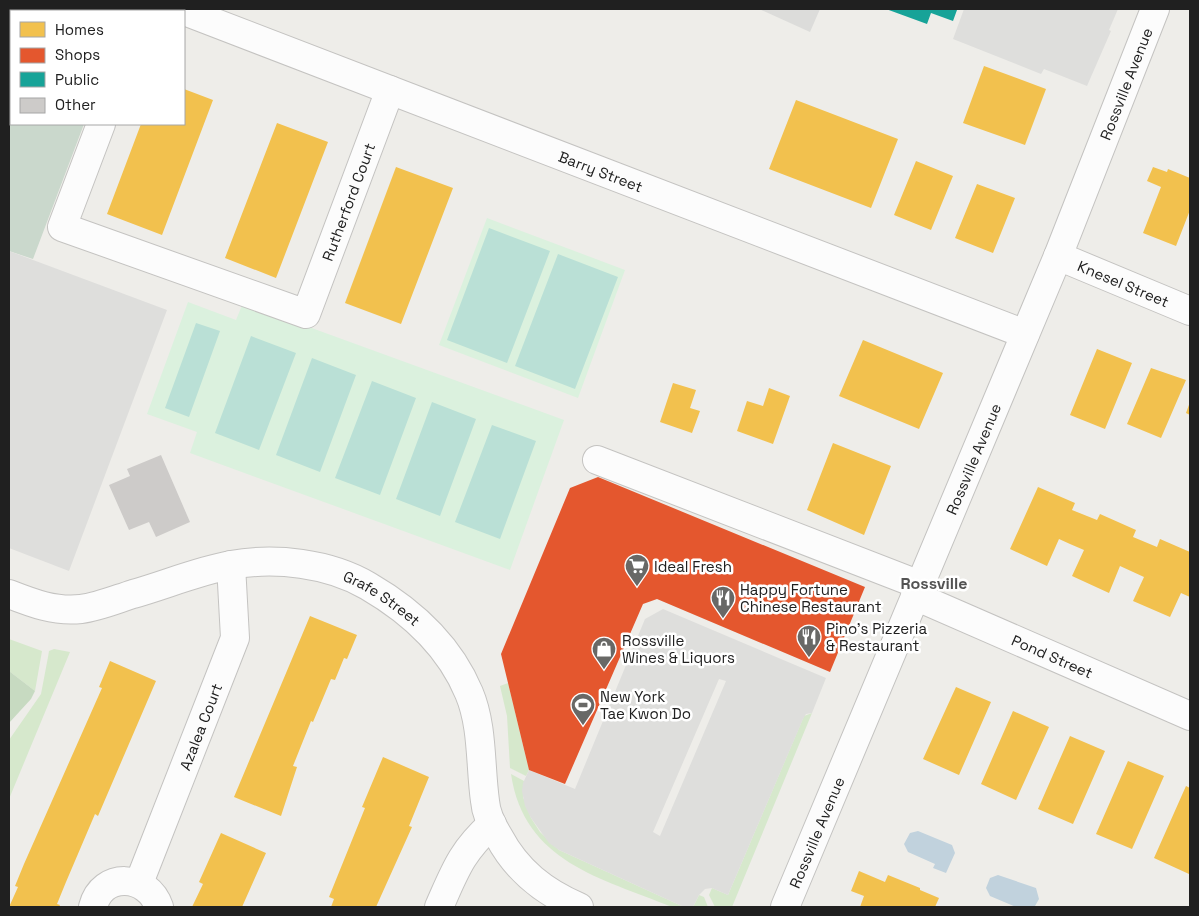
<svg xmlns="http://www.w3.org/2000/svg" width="1199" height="916" font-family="'Space Grotesk',sans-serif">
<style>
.religious{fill:#dcdcda}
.grass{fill:#d6e8cc}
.forest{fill:#c7dac1}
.cemetery{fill:#cad8cc}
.park{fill:#dbf1de}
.pitch{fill:#bae0d6}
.parking{fill:#dededc;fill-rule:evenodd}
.water{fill:#c1d2dd}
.homes{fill:#f2c14e}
.shops{fill:#e4572e}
.public{fill:#17a398}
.building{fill:#cdcbc9}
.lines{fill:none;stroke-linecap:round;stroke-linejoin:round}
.minor-casing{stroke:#c4c3c1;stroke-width:30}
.minor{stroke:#fcfcfc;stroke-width:28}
.labels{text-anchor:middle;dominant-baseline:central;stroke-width:5;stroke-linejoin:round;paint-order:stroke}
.street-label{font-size:15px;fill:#202020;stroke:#fff}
.poi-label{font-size:15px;fill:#202020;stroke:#fff;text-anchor:start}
.neighbourhood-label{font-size:16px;font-weight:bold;fill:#535353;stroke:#fff}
</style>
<rect width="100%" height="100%" fill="#eeede9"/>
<path class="religious" d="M759,9H820L810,32Z"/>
<path class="grass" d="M9,639L42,651L35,691L9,671Z
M54,649L70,652L9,799V740L41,694L48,657L49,651Z
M508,683L529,770L526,776L510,768L507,716L500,686Z
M812,713L732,907H715L709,895L712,888L728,895L804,716Z
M511,774L524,781L523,797L531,818L540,832L559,850L684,907H672C601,878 524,862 511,774Z
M699,895L704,897L708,907H693Z"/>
<path class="forest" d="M9,671L35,691L31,699L9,723Z"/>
<path class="cemetery" d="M9,9H45L51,11H11V124H84L33,259L9,251Z"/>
<path class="park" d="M487,218L625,270L578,398L439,345Z
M188,302L236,320L243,303L564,420L510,570L190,453L197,432L147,414Z"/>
<path class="pitch" d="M489,228L550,251L507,363L447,340Z
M558,254L618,277L575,389L515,366Z
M196,323L220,331L189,417L165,408Z
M251,336L296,353L259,450L215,433Z
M312,358L356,375L320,472L276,455Z
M372,381L416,398L380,495L335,478Z
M432,402L476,419L440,516L396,499Z
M492,425L536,441L500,539L455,522Z"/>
<path class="parking" d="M964,9H1118L1109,30L1111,31L1087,86L1044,69L1041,74L953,39Z
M9,251L167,310L69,571L9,548Z
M663,609L826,678L812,713L806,714L803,719L728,895L712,888L705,889L699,895L693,907H684L559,850L549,843L531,818L525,806L522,791L523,783L529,770L575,789L645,619ZM719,679L726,681L660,836L653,832Z"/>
<path class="water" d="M918,831L952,845L955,853L946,873L933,868L935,864L908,852L904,844L910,833Z
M998,875L1036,888L1039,899L1035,906L1016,907L990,896L986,888L990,878Z"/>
<path class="homes" d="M984,66L1046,89L1025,145L963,123Z
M184,89L213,100L162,235L107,214L141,124H184Z
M796,100L898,139L871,208L769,169Z
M277,123L328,142L276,278L225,258Z
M916,161L953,176L931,230L894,215Z
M396,167L453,188L401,324L345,303Z
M1153,167L1167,172L1168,169L1190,178V210L1176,246L1143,233L1161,187L1147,181Z
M977,184L1015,198L993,253L955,238Z
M863,340L943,373L919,429L839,396Z
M1097,349L1132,363L1105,429L1070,415Z
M1151,368L1186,380L1161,438L1127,424Z
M673,383L696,390L690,408L700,411L692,433L660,422Z
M769,388L790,396L773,444L737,431L747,401L763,406Z
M1190,402V415L1186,413Z
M833,443L891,466L864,535L807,510Z
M1038,487L1075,503L1072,510L1097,520L1100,514L1136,530L1133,537L1157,547L1160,539L1190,552V597L1181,593L1170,617L1133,601L1144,577L1120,566L1109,593L1072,576L1084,550L1070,544L1059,539L1047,566L1010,549Z
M310,616L357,635L347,659L344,658L335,680L331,679L313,722L311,721L293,766L297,767L281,816L234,797Z
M110,661L156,681L98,816L95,814L66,882L57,904L60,905L59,907H9L18,887L15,886L24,864L102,688L99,687Z
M956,687L991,702L959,775L923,759Z
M1013,711L1049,727L1016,800L981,784Z
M1070,736L1105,751L1073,824L1038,809Z
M383,757L429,777L409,826L412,827L376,907H331L334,899L329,897L365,808L362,807Z
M1128,761L1164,776L1132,849L1096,834Z
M1186,786L1190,788L1189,874L1154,858Z
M221,833L266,853L242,907H192L203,884L199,882Z
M859,871L885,882L888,875L920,888V890L939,898L935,907H860L864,896L851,891Z"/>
<path class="shops" d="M598,477L865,587L830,672L657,599L643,604L565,784L529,770L501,654L570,488Z"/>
<path class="public" d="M886,9H953L957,10L953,21L931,13L927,24Z"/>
<path class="building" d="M161,455L190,522L156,537L149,522L129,530L109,485L130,476L127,469Z"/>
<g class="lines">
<defs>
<g id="minor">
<path id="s1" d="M179,9L1025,334"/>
<path d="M143,11L144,9"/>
<path id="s2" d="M101,124L62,227L306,314L390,90"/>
<path id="s3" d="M1058,256L1190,311"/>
<path d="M597,460L920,585"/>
<path id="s4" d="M9,594C32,603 55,612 81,609C98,607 117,599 133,594C165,585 198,571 231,565C275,557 329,563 368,586C411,611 449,645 469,693C483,726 480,765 485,801C486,814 492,826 499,837C517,871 544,892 579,907"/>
<path id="s5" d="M915,596L1190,716"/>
<path id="s6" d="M139,883L235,638L231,565"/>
<path d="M93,907C102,871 148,874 159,907"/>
<path d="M439,907C455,871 461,852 492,824"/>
<path id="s7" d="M785,907L1058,256L1155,9"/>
</g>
</defs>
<use href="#minor" class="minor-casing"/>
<use href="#minor" class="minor"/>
</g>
<defs>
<symbol id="supermarket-pin" viewBox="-11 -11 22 30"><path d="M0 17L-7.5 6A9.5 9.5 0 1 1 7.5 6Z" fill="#686866" stroke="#fff"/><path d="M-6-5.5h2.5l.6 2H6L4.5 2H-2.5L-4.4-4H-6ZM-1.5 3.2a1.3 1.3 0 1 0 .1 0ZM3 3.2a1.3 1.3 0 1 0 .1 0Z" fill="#fff"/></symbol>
<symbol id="restaurant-pin" viewBox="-11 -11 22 30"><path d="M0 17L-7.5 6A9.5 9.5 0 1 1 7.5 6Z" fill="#686866" stroke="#fff"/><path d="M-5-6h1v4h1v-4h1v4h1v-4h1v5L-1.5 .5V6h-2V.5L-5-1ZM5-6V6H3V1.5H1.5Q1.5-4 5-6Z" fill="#fff"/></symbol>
<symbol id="shop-pin" viewBox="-11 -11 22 30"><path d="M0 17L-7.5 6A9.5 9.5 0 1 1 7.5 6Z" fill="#686866" stroke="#fff"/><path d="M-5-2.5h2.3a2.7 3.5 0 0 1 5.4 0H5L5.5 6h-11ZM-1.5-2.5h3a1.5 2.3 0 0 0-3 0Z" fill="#fff"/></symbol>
<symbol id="stadium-pin" viewBox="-11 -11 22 30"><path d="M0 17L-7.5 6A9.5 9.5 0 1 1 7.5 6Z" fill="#686866" stroke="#fff"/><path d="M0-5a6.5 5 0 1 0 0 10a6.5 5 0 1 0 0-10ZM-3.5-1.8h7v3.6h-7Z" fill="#fff"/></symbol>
</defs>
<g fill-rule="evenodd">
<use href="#supermarket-pin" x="623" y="552" width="28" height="38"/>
<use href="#restaurant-pin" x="709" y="584" width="28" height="38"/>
<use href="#restaurant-pin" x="795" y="623" width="28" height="38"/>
<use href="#shop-pin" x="590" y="635" width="28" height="38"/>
<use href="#stadium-pin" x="569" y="691" width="28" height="38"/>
</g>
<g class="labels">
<g class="street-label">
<text stroke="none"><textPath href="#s7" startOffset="891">Rossville Avenue</textPath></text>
<text stroke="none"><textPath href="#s1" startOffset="452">Barry Street</textPath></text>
<text stroke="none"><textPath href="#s2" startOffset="489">Rutherford Court</textPath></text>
<text stroke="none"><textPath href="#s3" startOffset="71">Knesel Street</textPath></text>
<text stroke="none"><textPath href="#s7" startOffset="486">Rossville Avenue</textPath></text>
<text stroke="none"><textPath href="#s4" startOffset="390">Grafe Street</textPath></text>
<text stroke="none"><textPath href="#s5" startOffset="150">Pond Street</textPath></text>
<text stroke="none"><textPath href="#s6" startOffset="168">Azalea Court</textPath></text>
<text stroke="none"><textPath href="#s7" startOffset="81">Rossville Avenue</textPath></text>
</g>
<g class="poi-label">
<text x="654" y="566">Ideal Fresh</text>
<text x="740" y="589">Happy Fortune<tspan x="740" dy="17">Chinese Restaurant</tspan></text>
<text x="826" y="628">Pino's Pizzeria<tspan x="826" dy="17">&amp; Restaurant</tspan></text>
<text x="622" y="640">Rossville<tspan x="622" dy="17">Wines &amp; Liquors</tspan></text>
<text x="600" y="696">New York<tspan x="600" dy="17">Tae Kwon Do</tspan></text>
</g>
<g class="neighbourhood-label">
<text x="934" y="583">Rossville</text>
</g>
</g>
<rect width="1199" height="916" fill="none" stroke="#202020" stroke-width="20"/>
<rect x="10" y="10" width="175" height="115" fill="#ffffff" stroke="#a6a6a6"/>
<rect x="20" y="22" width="25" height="15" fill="#f2c14e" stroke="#a6a6a6"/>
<text x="55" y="35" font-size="15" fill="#202020">Homes</text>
<rect x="20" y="48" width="25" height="15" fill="#e4572e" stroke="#a6a6a6"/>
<text x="55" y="60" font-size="15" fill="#202020">Shops</text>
<rect x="20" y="72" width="25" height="15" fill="#17a398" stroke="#a6a6a6"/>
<text x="55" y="85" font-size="15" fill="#202020">Public</text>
<rect x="20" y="98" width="25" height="15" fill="#cdcbc9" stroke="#a6a6a6"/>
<text x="55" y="110" font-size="15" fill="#202020">Other</text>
</svg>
